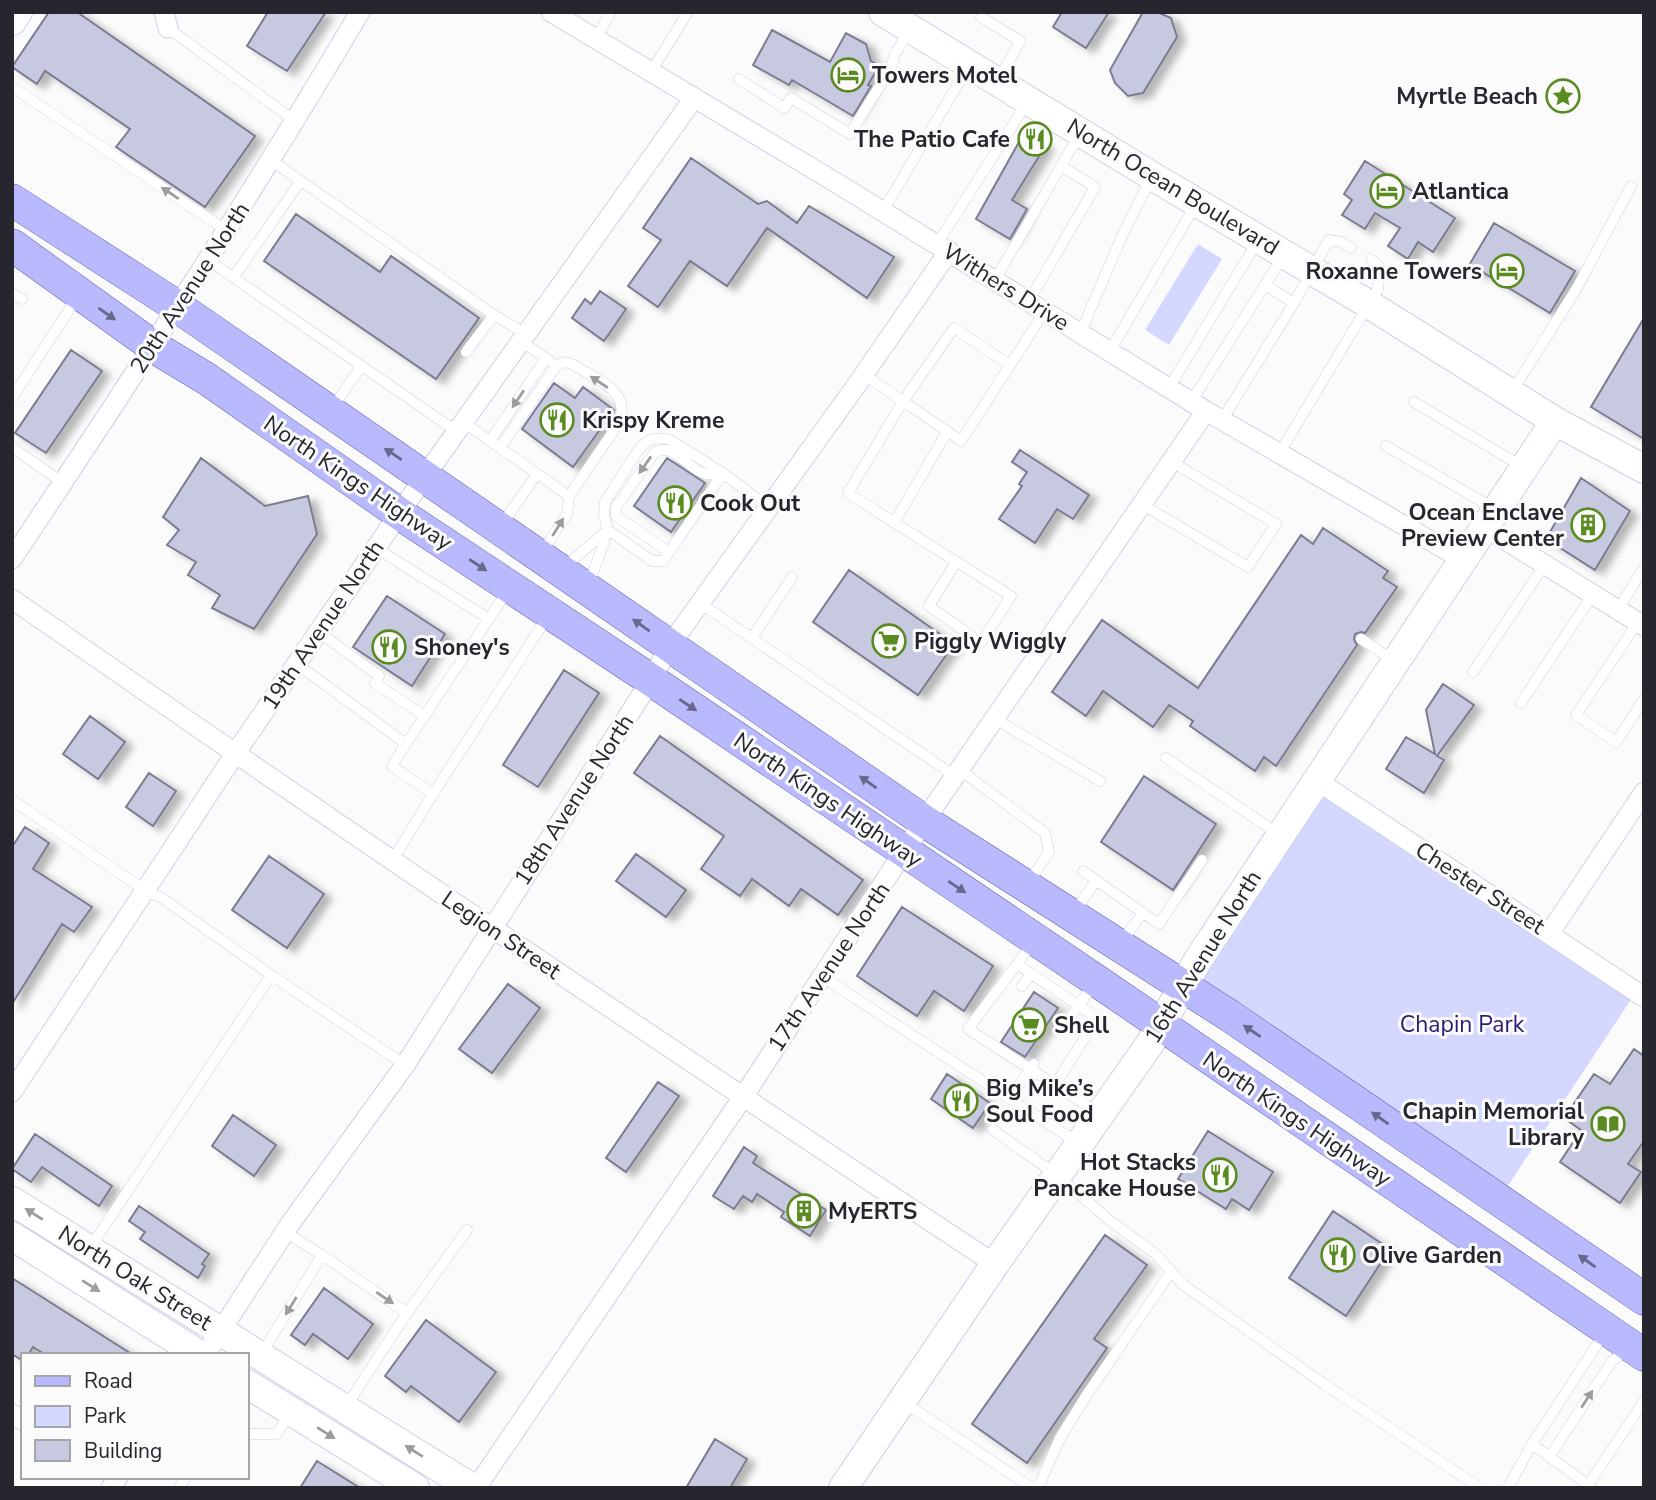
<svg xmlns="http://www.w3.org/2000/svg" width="1656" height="1500" font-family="'Nunito Sans',sans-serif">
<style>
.green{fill:#d4d7ff}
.building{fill:#c7c9e0;stroke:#7b7c91;stroke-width:2;filter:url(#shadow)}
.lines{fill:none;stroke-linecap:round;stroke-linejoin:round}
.lane-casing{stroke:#ced0e7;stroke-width:11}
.street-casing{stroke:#ced0e7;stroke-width:21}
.secondary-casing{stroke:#ced0e7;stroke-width:30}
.primary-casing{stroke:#6767b4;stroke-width:33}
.lane{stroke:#fff;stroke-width:10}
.street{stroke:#fff;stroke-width:19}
.secondary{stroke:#fff;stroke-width:28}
.primary{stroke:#b9b9fd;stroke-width:32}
.oneway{fill:#9d9da1}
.oneway2{fill:#68688b}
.labels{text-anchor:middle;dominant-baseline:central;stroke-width:6;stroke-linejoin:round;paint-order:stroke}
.poi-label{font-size:23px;font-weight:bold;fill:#25262e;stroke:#fbfbfb;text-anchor:start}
.street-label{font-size:23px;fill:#25262e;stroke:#fbfbfb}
.park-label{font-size:23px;fill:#2a1b75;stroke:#fbfbfb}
</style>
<defs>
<filter id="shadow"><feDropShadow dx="8" dy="4.5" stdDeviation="3.5" flood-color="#0004"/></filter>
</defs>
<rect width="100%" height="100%" fill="#fbfbfb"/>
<path class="green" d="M1198,244L1222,259L1169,345L1145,330Z
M1316,780L1636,992L1509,1184L1496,1198L1183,985Z"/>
<path class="building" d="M49,12H77L255,136L205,207L116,147L130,129L45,71L37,84L12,67Z
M268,12H326L287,71L247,46Z
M1062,12H1109L1086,48L1053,27Z
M1143,12H1157L1171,18L1177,37L1143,93L1128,96L1115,83L1110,70Z
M772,30L830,62L846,33L866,44L871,61L879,66L868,85L871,86L853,116L792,80L789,85L753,65Z
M1024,133L1046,145L1012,200L1027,209L1010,239L976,219Z
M691,158L758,204L767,201L797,223L809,206L894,257L867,298L767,228L727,286L690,261L658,307L628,286L661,240L643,228Z
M1365,161L1455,218L1433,252L1418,242L1408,259L1388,246L1400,228L1375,213L1365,229L1342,215L1352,200L1344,194Z
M296,214L380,272L391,256L479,318L436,379L264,261Z
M1494,223L1575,271L1550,313L1482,272L1481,274L1468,267Z
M600,291L626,309L604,341L572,318L585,299L591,304Z
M1644,318V439L1591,407Z
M71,350L102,371L46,453L15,433Z
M554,383L575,398L583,387L614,410L573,467L522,429Z
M1020,450L1089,495L1073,519L1057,509L1035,543L999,519L1022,486L1019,484L1027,472L1012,462Z
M201,458L265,506L308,496L317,534L254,629L212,608L220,595L188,575L196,562L167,545L179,530L163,517Z
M667,458L705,483L671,532L634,506Z
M1581,478L1630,511L1595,570L1546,539Z
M1323,528L1388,571L1383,578L1397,587L1365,633L1361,632L1355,634L1354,639L1357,645L1276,766L1264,757L1255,771L1190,726L1193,721L1169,705L1153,727L1103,691L1086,716L1052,692L1102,620L1198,688L1301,535L1313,544Z
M849,570L954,644L918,695L813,622Z
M387,596L445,634L412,686L353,647Z
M564,670L599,693L538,787L503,765Z
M1443,684L1474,705L1437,756L1444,760L1424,793L1386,769L1406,737L1435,754L1426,710Z
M90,716L125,742L98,779L63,754Z
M660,736L863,880L838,915L801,889L789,906L752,879L740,896L701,869L724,836L634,773Z
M149,773L176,791L153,826L126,807Z
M1144,776L1216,824L1173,890L1101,842Z
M25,827L49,843L33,869L92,907L74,932L62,924L12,1004V847Z
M636,854L686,890L666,917L616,881Z
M269,856L324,894L287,948L232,910Z
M902,907L993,966L964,1011L934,991L917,1016L857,976Z
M508,984L540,1008L492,1073L459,1049Z
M1034,992L1058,1008L1025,1057L1001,1042Z
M1634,1049L1644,1056V1141L1628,1164L1641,1172L1620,1203L1560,1162L1581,1130L1564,1118L1594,1074L1610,1084Z
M947,1074L990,1103L973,1128L931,1099Z
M658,1082L679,1096L626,1172L606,1158Z
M233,1115L276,1145L254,1176L212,1146Z
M1208,1131L1273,1172L1249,1210L1232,1199L1226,1209L1178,1179Z
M35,1134L112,1186L99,1206L42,1167L31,1182L12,1169Z
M744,1147L757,1156L753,1163L826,1210L810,1236L781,1217L784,1212L757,1194L752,1202L743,1196L734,1209L713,1196Z
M139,1206L209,1254L202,1264L205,1266L198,1278L140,1239L145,1232L129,1221Z
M1333,1211L1390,1249L1346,1316L1289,1278Z
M1105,1235L1147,1265L1094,1339L1107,1348L1027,1463L972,1424Z
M12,1278L133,1355H46L33,1347L28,1355H23V1361L12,1354Z
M324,1288L373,1324L348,1359L313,1334L305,1345L291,1335Z
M426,1320L496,1372L459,1422L411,1386L406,1392L385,1376Z
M715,1439L747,1459L730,1488H686Z
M317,1461L360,1488H300Z"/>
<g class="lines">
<defs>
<path id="lane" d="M981,17L1020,41L998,81
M168,28L295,121
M596,38L611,12
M651,72L688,12
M739,79L784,108L791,98L850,134L892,66L894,56L908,32
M12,87L227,231
M272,161L494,315L526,334
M883,211L968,67
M937,244L1027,103
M208,260L456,431
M233,278L300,182
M995,280L1079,135
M1265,285L1283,256
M12,293L22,299
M1029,301L1095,187L1061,166
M1294,303L1329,240L1341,242L1351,248
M1080,334L1123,234L1151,178
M521,341L550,361
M1110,351L1196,204
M466,352L494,315
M1010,365L954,328L903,401L961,441L1045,311
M864,375L903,401L848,493C902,528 957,562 1011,596L981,643L929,606L956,562
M1169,388L1257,242
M1512,392L1577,288L1631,186
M12,398L78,296
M1191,402L1265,285L1294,303L1222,420
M1414,402L1523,467
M332,409L361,366
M463,422L569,496
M490,441L546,358
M1386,446L1495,509
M12,447L63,483
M500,448L556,366L564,362L572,364C597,380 635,392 617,426L569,496L567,514L541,554
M1279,454L1378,289L1380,268L1371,259
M1143,505L1248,567L1276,524L1172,462
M894,523L947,432
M502,524L537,474
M608,530L604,516L605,502L641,446C651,438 658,437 670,440L723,473
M376,548L489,619
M669,552L616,516V507L655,452C674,442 688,470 706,474C710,475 718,474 723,473
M564,567L608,530L652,561H663L723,473L769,508
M589,584L604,542L605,534
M700,603L955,776
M1618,610L1644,567
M1638,622L1576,715L1616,742L1644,699
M319,632L379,676L375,683L425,716
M752,638L792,577
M1361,639L1393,660
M297,664L406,744L392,766L433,794L548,616
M1473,672L1545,564
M1521,703L1593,594
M995,719L1100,781
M406,744L508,590
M1166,758L1280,835
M960,770L1045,833L1049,852L1029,882
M12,800L146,891L162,898L271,975L405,1065
M392,861L433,794
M1083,871L1143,913L1122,941
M1074,912L1096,881
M1143,913L1159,924L1202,860
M1033,943L968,1029L1097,1112
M1017,964L1097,1018L1055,1085
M823,977L1078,1143
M1022,986L1031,974
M1069,1019L1094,984
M1009,1098L1034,1064
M993,1130L1057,1175L1109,1220L1157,1255L1182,1284L1324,1384L1480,1488
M285,1232L322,1255L407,1313
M90,1248L271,975
M262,1353L322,1255
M905,1403L1032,1488
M345,1408L407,1313L467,1230
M247,1434H277L290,1412
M1532,1444L1591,1487
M1550,1456L1612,1361L1627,1350
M1588,1485L1644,1401
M179,1488L186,1477
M1038,1488L1060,1438L1088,1393L1171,1272
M1508,1488L1532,1444L1604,1334"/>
<path id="street" d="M164,12L168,28
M551,12L835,182L1206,411L1462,559
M1484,527L1644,626
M12,559C132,379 250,198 360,12
M12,599C337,825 665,1046 995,1264
M1316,780L1644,997
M1549,934L1644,792
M12,1092L235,754L425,476L694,98
M205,1355L290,1224L405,1065L651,680L670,645L858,383L949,251
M12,1414L23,1421
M111,1488L118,1477
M476,1488L743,1097L924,821L1206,411"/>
<path id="secondary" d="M883,12L1152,176L1370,305L1555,421L1644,469
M12,21L18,12
M12,1201L472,1488
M12,1236L200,1355
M247,1384L415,1488
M843,1488L995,1264L1151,1042L1198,960L1555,421"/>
<path id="primary" d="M12,200L178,307L924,821L1230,1016L1644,1299
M12,245L154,347L207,379L400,514L651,680L1097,981L1644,1355"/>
</defs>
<use href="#lane" class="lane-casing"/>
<use href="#street" class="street-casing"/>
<use href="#secondary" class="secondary-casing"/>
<use href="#primary" class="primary-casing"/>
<use href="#lane" class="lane"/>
<use href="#street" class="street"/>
<use href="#secondary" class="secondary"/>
<use href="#primary" class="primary"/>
</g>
<defs><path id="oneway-solid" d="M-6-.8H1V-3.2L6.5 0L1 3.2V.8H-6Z" transform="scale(1.75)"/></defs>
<g class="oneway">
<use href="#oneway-solid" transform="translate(170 193) rotate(-146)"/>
<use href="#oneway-solid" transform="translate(599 382) rotate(-147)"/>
<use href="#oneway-solid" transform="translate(518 399) rotate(124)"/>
<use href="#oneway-solid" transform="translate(645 465) rotate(125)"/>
<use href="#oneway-solid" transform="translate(558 527) rotate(-58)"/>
<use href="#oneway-solid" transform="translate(34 1214) rotate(-148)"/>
<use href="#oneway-solid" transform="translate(91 1286) rotate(32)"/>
<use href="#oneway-solid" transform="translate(385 1298) rotate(34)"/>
<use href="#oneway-solid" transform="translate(291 1306) rotate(122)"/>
<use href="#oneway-solid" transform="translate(1587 1399) rotate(-57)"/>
<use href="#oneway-solid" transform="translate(326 1433) rotate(32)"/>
<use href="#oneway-solid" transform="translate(414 1451) rotate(-148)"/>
</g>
<g class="oneway2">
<use href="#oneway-solid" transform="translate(107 314) rotate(35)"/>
<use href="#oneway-solid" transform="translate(393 454) rotate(-146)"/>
<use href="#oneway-solid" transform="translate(478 565) rotate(33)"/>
<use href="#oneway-solid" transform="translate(641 625) rotate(-145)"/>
<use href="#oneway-solid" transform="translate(688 705) rotate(34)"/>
<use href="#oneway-solid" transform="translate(868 782) rotate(-145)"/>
<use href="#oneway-solid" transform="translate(957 887) rotate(34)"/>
<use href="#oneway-solid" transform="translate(1252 1031) rotate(-146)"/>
<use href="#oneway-solid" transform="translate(1380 1118) rotate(-145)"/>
<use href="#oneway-solid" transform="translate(1587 1261) rotate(-145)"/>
</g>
<defs>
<symbol id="hotel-ring" viewBox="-11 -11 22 22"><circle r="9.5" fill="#fbfbfb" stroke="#5a8b21" stroke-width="1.5"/><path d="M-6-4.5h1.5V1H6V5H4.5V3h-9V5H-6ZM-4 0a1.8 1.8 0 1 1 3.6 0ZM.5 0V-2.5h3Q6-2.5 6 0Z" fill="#5a8b21"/></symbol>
<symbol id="sight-ring" viewBox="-11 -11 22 22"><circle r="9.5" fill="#fbfbfb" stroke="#5a8b21" stroke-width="1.5"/><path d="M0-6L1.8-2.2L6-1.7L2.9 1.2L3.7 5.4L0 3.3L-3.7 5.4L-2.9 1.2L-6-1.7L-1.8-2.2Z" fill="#5a8b21"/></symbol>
<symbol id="restaurant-ring" viewBox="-11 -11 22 22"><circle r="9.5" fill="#fbfbfb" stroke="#5a8b21" stroke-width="1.5"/><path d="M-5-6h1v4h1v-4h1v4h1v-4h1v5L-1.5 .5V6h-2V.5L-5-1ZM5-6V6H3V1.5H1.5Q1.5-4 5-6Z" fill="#5a8b21"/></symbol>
<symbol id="building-ring" viewBox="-11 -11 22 22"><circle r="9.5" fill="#fbfbfb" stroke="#5a8b21" stroke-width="1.5"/><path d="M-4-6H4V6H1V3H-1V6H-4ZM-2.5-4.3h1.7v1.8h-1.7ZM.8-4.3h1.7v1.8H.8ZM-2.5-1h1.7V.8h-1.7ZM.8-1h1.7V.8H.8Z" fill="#5a8b21"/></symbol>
<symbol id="supermarket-ring" viewBox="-11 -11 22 22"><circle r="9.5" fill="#fbfbfb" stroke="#5a8b21" stroke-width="1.5"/><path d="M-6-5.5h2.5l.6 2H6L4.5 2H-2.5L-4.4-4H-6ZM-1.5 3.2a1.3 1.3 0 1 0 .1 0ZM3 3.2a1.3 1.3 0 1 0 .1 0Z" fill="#5a8b21"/></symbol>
<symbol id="library-ring" viewBox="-11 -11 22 22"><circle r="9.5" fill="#fbfbfb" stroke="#5a8b21" stroke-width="1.5"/><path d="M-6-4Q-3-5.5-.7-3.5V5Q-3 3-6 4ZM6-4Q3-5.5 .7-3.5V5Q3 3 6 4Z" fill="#5a8b21"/></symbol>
</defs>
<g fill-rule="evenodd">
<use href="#hotel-ring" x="829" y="56" width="38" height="38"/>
<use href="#sight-ring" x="1544" y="77" width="38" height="38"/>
<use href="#restaurant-ring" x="1016" y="120" width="38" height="38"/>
<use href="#hotel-ring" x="1368" y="172" width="38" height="38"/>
<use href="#hotel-ring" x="1488" y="252" width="38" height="38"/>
<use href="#restaurant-ring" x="538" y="401" width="38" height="38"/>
<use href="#restaurant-ring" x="656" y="484" width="38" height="38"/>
<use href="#building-ring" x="1569" y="506" width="38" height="38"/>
<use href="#supermarket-ring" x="870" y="622" width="38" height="38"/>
<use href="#restaurant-ring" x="370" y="628" width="38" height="38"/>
<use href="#supermarket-ring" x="1010" y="1006" width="38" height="38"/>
<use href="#restaurant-ring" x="942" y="1082" width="38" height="38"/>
<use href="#library-ring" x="1589" y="1105" width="38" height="38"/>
<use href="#restaurant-ring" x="1201" y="1156" width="38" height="38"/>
<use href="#building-ring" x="785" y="1192" width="38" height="38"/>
<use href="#restaurant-ring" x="1319" y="1236" width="38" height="38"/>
</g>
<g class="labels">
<g class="poi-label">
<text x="872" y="75">Towers Motel</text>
<text x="1538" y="96" text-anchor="end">Myrtle Beach</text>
<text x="1010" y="139" text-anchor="end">The Patio Cafe</text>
<text x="1412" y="191">Atlantica</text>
<text x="1482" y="271" text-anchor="end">Roxanne Towers</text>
<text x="582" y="420">Krispy Kreme</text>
<text x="700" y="503">Cook Out</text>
<text x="1564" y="512" text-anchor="end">Ocean Enclave<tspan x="1564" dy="26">Preview Center</tspan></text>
<text x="914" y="641">Piggly Wiggly</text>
<text x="414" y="647">Shoney's</text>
<text x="1054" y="1025">Shell</text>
<text x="986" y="1088">Big Mike’s<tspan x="986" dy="26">Soul Food</tspan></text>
<text x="1584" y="1111" text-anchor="end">Chapin Memorial<tspan x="1584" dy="26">Library</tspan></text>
<text x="1196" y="1162" text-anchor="end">Hot Stacks<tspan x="1196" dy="26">Pancake House</tspan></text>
<text x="828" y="1211">MyERTS</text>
<text x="1362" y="1255">Olive Garden</text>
</g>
<g class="street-label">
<text transform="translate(1173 187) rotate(31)">North Ocean Boulevard</text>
<text transform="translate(1006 287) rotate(32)">Withers Drive</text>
<text transform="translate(190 288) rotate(-57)">20th Avenue North</text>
<text transform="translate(358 483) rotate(34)">North Kings Highway</text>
<text transform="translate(323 625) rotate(-56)">19th Avenue North</text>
<text transform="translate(574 800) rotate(-57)">18th Avenue North</text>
<text transform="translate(828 800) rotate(34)">North Kings Highway</text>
<text transform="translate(1480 888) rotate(33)">Chester Street</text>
<text transform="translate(501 935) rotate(34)">Legion Street</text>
<text transform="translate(1203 957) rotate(-58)">16th Avenue North</text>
<text transform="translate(829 967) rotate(-56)">17th Avenue North</text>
<text transform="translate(1297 1119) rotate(34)">North Kings Highway</text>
<text transform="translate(135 1278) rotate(32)">North Oak Street</text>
</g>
<g class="park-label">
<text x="1462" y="1024">Chapin Park</text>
</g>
</g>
<rect width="1656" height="1500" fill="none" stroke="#25262e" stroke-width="28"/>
<rect x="21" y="1353" width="228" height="126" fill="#fbfbfb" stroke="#a5a6a9" stroke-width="2"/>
<rect x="35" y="1376" width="35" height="10" fill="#b9b9fd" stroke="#a5a6a9" stroke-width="2"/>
<text x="84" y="1388" font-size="21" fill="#25262e">Road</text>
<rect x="35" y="1406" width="35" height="21" fill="#d4d7ff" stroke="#a5a6a9" stroke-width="2"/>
<text x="84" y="1423" font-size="21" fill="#25262e">Park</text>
<rect x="35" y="1440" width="35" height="21" fill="#c7c9e0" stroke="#a5a6a9" stroke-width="2"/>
<text x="84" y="1458" font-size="21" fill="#25262e">Building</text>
</svg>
